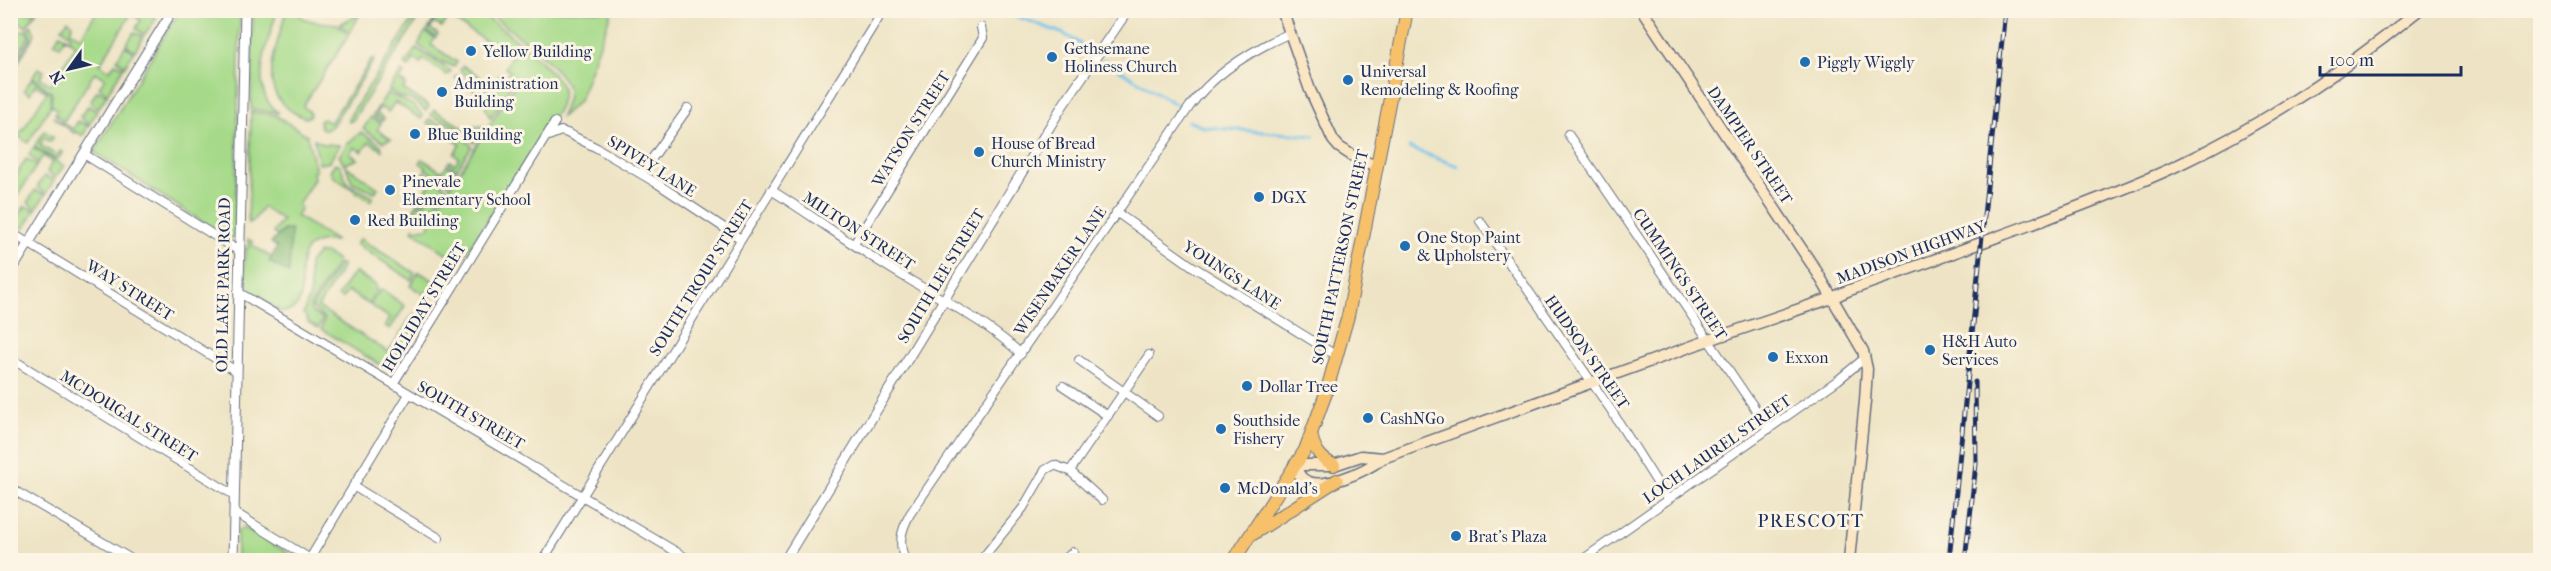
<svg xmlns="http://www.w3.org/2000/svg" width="2551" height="571" font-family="'IM FELL French Canon',serif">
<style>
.green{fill:#a6da89;stroke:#608474;stroke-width:1.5}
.forest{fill:#84ba75;stroke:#50746a;stroke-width:1.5}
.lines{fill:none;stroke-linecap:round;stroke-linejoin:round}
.stream{stroke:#6ec1ea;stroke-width:3}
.minor-casing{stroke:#656e82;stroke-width:10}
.tertiary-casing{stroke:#656e82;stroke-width:11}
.secondary-casing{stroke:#656e82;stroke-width:13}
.primary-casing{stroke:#656e82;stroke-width:14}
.minor{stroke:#fff;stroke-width:8}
.tertiary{stroke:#fff;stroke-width:9}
.secondary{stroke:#fbe6c4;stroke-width:10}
.primary{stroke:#f6c16b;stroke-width:12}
.rail-casing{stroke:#1b2f5e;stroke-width:5}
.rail{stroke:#fcf5e5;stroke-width:3;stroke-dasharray:9;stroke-linecap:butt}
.poi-dot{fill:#1f6fb2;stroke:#fcf5e5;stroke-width:2}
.labels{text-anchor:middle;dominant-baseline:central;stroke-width:6;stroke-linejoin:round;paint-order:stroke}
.poi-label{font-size:16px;fill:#1b2f5e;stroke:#fcf5e5;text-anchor:start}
.street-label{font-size:16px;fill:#1b2f5e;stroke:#fcf5e5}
.neighbourhood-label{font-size:18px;letter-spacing:1.5px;fill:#1b2f5e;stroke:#fcf5e5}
</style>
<rect width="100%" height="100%" fill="#fcf5e5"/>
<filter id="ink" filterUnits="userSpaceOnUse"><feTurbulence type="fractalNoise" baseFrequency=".0167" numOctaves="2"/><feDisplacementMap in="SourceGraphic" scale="12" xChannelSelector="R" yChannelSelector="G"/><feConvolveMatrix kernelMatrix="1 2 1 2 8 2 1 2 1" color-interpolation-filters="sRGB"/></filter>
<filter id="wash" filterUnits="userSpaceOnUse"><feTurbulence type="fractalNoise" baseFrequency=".008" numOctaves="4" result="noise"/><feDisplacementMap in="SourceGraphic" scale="24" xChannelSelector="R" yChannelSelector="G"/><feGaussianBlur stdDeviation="1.35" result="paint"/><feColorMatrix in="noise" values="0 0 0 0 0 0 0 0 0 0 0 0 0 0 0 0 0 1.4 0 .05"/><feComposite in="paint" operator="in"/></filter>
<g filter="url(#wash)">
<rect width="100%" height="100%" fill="#eee4c5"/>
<path class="green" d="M11,10L33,13L37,11L26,27L11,16Z
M180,10L240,11L235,234L232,239L224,236L94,152Z
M97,11H144L157,18L144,35L136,28L141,20L131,14L100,64L109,71L115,63L124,67L107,94L99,87L105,78L95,72L64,121L55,114L57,109L51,105L52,93L33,77L38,68L44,71L40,78L51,85L76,45L65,38L60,46L54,43L60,34L69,39L71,36L62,28L68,20L73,24L70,31L81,37Z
M253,11H277C269,40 246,91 279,113L251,109Z
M286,11H294L305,19L316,22L337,24L349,35L303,106L310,112V116L306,118C251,98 276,53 286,11Z
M418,11H423L353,120L349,122V117Z
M439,11C450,11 467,7 476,12C493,19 558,72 562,88C565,101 556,113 550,123L458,266L450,268L447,262L450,256L412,230L414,227L416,230L430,227L429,219L514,87L498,76L500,74L506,77L510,71L505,68L511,57L449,17L442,27L434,23L430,29L438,34L436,37L427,31Z
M485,11H612L579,101L561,117C564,108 569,99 568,90C565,68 503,24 485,11Z
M360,14L350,33L340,24Z
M31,25L35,34L11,75V70L31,37L28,29Z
M26,30L29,36L11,65V34Z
M134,32L143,37L135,51L126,45Z
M425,32L435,38L431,45L457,62L454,67L439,60L418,45Z
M125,46L134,52L125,66L117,59Z
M416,48L451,71L447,75L423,59L421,63L414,59L409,67L405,65Z
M372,59L374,60L332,126L326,130L321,128L319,121L323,119L330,123Z
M463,66L493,85L497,79L510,87L502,99L476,85L460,70Z
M401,71L404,73L400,81L406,84L403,89L429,106L426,111L414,101L400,97L389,90Z
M457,75L474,88L501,102L490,118L485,106L487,101L481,97L482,95L455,78Z
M32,78L51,94L50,107L28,143L11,131V126L21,133L47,92L35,85L30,94L24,90Z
M97,91L107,95L98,109L90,102Z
M387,93L413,105L423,116L421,119L395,102L388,112L380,107L376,113L384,119L382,121L373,115Z
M88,106L97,111L89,125L80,117Z
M434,110L468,131L471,127L485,126L474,143L456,128L431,115Z
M251,112L275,115L307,135L316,171L313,172L314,179L298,205L301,208L296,216L336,241C271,237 326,310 282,312C242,289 244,295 245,249H248V239L253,242L252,245L271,257L269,262L289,272L284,230L277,236L273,233L282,220L263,207L254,220L248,223Z
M53,117L73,129L78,121L88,126L83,136L75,131L74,133Z
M371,117L381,123L377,130L391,139L383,142L363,129Z
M429,119L454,131L472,146L457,169L448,163L450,161L455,164L459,158L454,154L460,144L427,123Z
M44,131L53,137L50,142L44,138L40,145L57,156L60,151L63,152L59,158L55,159L34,147Z
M361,132L381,145L382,150L369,142L362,152L354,147L350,154L358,159L344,164L339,156L347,144Z
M314,139L324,144L340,145L329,162L319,164Z
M33,148L64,166L55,178L47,172L52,162L43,156L38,163L29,155Z
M26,159L37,165L13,203L11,201V184Z
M422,159L442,172L447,165L456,171L448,184L425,169L426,167L420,163Z
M335,163L340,165L348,184L373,197L370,201L331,175L332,173L330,171Z
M346,166L378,188L375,192L352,182Z
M424,172L446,187L432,210L419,201L420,199L425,202L429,196L425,192L431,182L421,175Z
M44,176L54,180L46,194L37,187Z
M35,190L45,195L36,209L28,202Z
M10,203L13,204L11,208L20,214L25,206L35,210L24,229L11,220Z
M418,203L430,212L427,217L420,219L411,214Z
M360,239L415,273L411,280L356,244Z
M318,253H325L337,260V264L310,306L312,312L323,319L318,328L308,322L306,316L303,314L310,296L309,263Z
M342,264V268L318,307L388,352L413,315L420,313L419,320L390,367L382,366L321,329L325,319L312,307L339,265Z
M354,272L376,285L377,289L368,304L348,291L342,299L338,296Z
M419,272L438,283L429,297L410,286Z
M383,290L405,306L390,329L385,326L390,318L370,305L379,291Z
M244,527L295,557L298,560H237V532Z"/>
<path class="forest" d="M284,230H291L289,273L269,262L277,247L271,243Z"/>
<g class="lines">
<path class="stream" d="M1000,10L1064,34L1090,50
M1104,60L1180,107
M1188,121L1203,127L1314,136
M1409,148L1458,166"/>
</g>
</g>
<g filter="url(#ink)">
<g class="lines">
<defs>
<path id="minor" d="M1568,134L1769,429
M546,137L561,131L567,133L597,148L658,184L741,239
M84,154L239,251
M641,174L688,108
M771,190C818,219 862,253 910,280C948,303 989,324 1021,354
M1116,212L1192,266L1337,356
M1480,221L1611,410L1668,500
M10,232L236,371
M854,244L983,38L981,27
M238,292L690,560
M10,358L234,495
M1079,360L1158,416
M393,384L555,122
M1063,386L1108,416
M1070,471L1149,355
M353,486L439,538
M10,488L133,560
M234,512L312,560
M309,560L409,394
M543,560L883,10
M905,560C898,543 901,531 910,514L1190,106C1215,72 1252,50 1290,33
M981,560L1023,508L1045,470L1054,465L1070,471L1102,500
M1064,560L1073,552
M1582,560L1838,380L1865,358"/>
<path id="tertiary" d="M10,273L173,10
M233,560L245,10
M785,560L1063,105L1128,10"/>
<path id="secondary" d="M1282,10L1310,90L1333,140L1339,147L1356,158L1376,166
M1642,10L1817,272L1863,351L1867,369L1865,401L1849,560
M1294,465C1297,469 1299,475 1302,478C1320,494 1367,470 1383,458L1709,340L1832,298L1847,291C1910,269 1972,246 2035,223C2080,206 2126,189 2170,169C2259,127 2343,72 2419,10
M1294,465H1334L1361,456L1383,458"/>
<path id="primary" d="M1311,434C1314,449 1320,459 1334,465
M1253,534L1337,480
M1234,560L1305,450L1326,393L1348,316L1407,10"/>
</defs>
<use href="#minor" class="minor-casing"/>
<use href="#tertiary" class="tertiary-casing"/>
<use href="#secondary" class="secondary-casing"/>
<use href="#primary" class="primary-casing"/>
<use href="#minor" class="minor"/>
<use href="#tertiary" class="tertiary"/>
<use href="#secondary" class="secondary"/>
<use href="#primary" class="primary"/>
<defs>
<path id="rail" d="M1949,560L2005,10
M1965,560L1976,464L1975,382"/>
</defs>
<use href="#rail" class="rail-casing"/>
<use href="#rail" class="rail"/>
</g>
</g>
<g class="poi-dot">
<circle cx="471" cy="51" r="6"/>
<circle cx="1052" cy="57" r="6"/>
<circle cx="1805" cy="62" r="6"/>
<circle cx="1348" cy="80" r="6"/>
<circle cx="442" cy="92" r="6"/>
<circle cx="415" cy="134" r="6"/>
<circle cx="979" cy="152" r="6"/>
<circle cx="390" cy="190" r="6"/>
<circle cx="1259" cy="197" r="6"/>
<circle cx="355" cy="220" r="6"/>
<circle cx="1405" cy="246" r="6"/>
<circle cx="1930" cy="350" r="6"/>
<circle cx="1773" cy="357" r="6"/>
<circle cx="1247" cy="386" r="6"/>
<circle cx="1368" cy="418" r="6"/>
<circle cx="1221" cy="429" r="6"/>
<circle cx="1225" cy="488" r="6"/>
<circle cx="1456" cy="536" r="6"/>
</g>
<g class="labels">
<g class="poi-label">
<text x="1064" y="48">Gethsemane<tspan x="1064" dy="18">Holiness Church</tspan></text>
<text x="483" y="51">Yellow Building</text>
<text x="1817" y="62">Piggly Wiggly</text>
<text x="1360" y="71">Universal<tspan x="1360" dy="18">Remodeling &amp; Roofing</tspan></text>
<text x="454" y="83">Administration<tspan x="454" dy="18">Building</tspan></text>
<text x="427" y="134">Blue Building</text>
<text x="991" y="143">House of Bread<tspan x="991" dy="18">Church Ministry</tspan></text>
<text x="402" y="181">Pinevale<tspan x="402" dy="18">Elementary School</tspan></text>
<text x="1271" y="197">DGX</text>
<text x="367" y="220">Red Building</text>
<text x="1417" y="237">One Stop Paint<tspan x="1417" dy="18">&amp; Upholstery</tspan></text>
<text x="1942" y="341">H&amp;H Auto<tspan x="1942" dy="18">Services</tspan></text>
<text x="1785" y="357">Exxon</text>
<text x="1259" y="386">Dollar Tree</text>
<text x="1380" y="418">CashNGo</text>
<text x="1233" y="420">Southside<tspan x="1233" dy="18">Fishery</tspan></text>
<text x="1237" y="488">McDonald's</text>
<text x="1468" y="536">Brat's Plaza</text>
</g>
<g class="street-label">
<text transform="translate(911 129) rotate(-58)">WATSON STREET</text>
<text transform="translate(1750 145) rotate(56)">DAMPIER STREET</text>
<text transform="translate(652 166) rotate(32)">SPIVEY LANE</text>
<text transform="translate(859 231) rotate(33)">MILTON STREET</text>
<text transform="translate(1911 252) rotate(-20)">MADISON HIGHWAY</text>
<text transform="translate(1340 257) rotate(-78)">SOUTH PATTERSON STREET</text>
<text transform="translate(1060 271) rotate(-56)">WISENBAKER LANE</text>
<text transform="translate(1680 274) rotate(56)">CUMMINGS STREET</text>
<text transform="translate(1232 275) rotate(33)">YOUNGS LANE</text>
<text transform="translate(941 276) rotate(-59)">SOUTH LEE STREET</text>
<text transform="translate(701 278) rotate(-58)">SOUTH TROUP STREET</text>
<text transform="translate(223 285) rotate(-89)">OLD LAKE PARK ROAD</text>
<text transform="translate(130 290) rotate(32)">WAY STREET</text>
<text transform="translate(424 307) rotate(-59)">HOLLIDAY STREET</text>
<text transform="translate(1587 352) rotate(55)">HUDSON STREET</text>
<text transform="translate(471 415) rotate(30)">SOUTH STREET</text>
<text transform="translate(129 416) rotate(32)">MCDOUGAL STREET</text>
<text transform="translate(1717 449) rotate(-35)">LOCH LAUREL STREET</text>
</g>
<g class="neighbourhood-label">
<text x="1811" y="521">PRESCOTT</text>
</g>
</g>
<rect width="2551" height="571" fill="none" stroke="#fcf5e5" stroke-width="36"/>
<g transform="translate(69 69) rotate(236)" stroke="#fcf5e5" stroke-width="4.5" paint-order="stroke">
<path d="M0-4.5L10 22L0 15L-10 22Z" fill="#1b2f5e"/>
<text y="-9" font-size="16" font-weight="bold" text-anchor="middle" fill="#1b2f5e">N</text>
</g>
<path d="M2320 66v9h141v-9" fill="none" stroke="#1b2f5e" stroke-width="3"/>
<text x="2329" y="66" font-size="18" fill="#1b2f5e" stroke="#fcf5e5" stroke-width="4.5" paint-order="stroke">100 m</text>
</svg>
